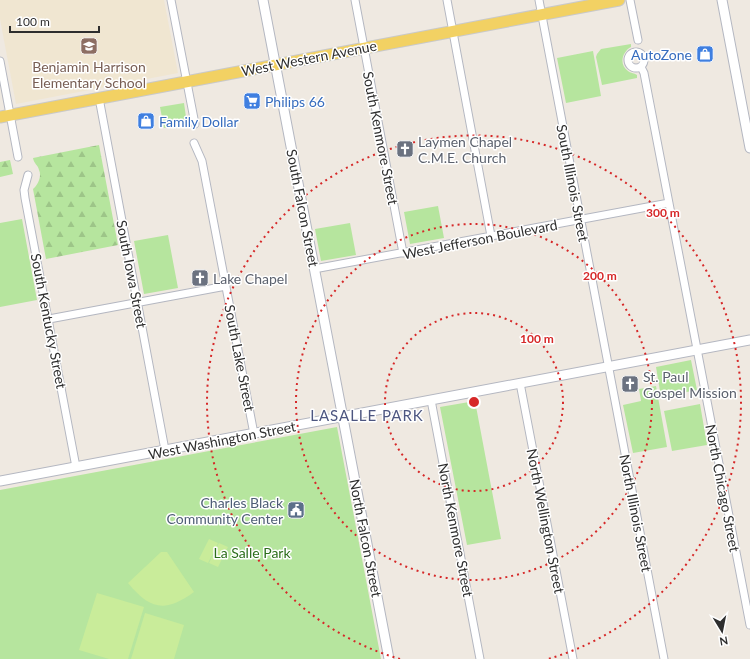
<svg xmlns="http://www.w3.org/2000/svg" width="750" height="659" font-family="Lato,sans-serif">
<style>
.education{fill:#f0e6d1}
.grass{fill:#b6e59e}
.forest{fill:url(#forest-firs)}
.pitch{fill:#c9ec9a}
.lines{fill:none;stroke-linecap:round;stroke-linejoin:round}
.minor-casing{stroke:#b4b7c1;stroke-width:9}
.tertiary-casing{stroke:#b4b7c1;stroke-width:11}
.primary-casing{stroke:#c9c9c9;stroke-width:13}
.minor{stroke:#fff;stroke-width:7}
.tertiary{stroke:#fff;stroke-width:9}
.primary{stroke:#f2d163;stroke-width:11}
.ring{fill:none;stroke:#d62828;stroke-width:2;stroke-dasharray:2 4}
.labels{text-anchor:middle;dominant-baseline:central;stroke-width:3;stroke-linejoin:round;paint-order:stroke}
.shop-label{font-size:14px;fill:#366cbe;stroke:#fff;text-anchor:start}
.street-label{font-size:14px;fill:#2e2e2e;stroke:#fff}
.education-label{font-size:14px;fill:#785e54;stroke:#fff}
.worship-label{font-size:14px;fill:#5b616d;stroke:#fff;text-anchor:start}
.service-label{font-size:14px;fill:#4e5e75;stroke:#fff;text-anchor:end}
.park-label{font-size:14px;fill:#2c6e1b;stroke:#fff}
.neighbourhood-label{font-size:15px;letter-spacing:1px;fill:#4d5680;stroke:#fff}
.centre{fill:#d62828;stroke:#fff;stroke-width:2}
.ring-label{font-size:12px;text-anchor:middle;font-weight:bold;fill:#d62828;stroke:#fff;stroke-width:3;stroke-linejoin:round;paint-order:stroke}
</style>
<defs>
<pattern id="forest-firs" width="22" height="20" patternUnits="userSpaceOnUse"><rect width="22" height="20" fill="#b6e59e"/><path d="M5 1l3.5 6h-7zM16 11l3.5 6h-7z" fill="#9dc588"/></pattern>
</defs>
<rect width="100%" height="100%" fill="#efe9e1"/>
<path class="education" d="M0,0H164L178,73L16,104L0,19Z"/>
<path class="grass" d="M631,44V47C623,51 618,64 628,71C630,73 634,73 637,75V78L602,85L596,57L597,54L601,49Z
M593,51L601,96L566,103L557,58Z
M184,103L187,124L164,128L160,107Z
M438,206L444,238L410,244L404,212Z
M22,219L37,300L0,307V223Z
M350,223L356,255L321,261L315,229Z
M168,235L178,288L144,294L134,241Z
M691,360L697,390L661,397L656,367Z
M656,386L667,447L633,453L623,405L641,401L639,389Z
M475,401L501,539L467,545L440,407Z
M700,404L707,445L672,451L664,411Z
M337,427L381,659H0V490Z"/>
<path class="forest" d="M99,145L118,245L46,259L33,189C38,185 42,176 39,170C38,165 34,164 33,158Z
M10,160L13,174L0,177V162Z"/>
<path class="pitch" d="M209,539L218,543L208,563L199,559Z
M219,543L228,547L218,567L209,563Z
M161,552H167L194,592C166,612 151,611 128,583Z
M97,593L144,607L128,659H109L79,650Z
M145,613L184,625L174,659H131Z"/>
<g class="lines">
<defs>
<path id="minor" d="M171,0L195,124
M355,0L403,253
M447,0L491,236
M539,0L664,659
M630,0L638,40
M628 60a8 8 0 1 1 16 0a8 8 0 1 1-16 0Z
M0,61L18,157
M641,67L644,73L750,625
M99,98L165,450
M194,143L202,161L254,434
M28,175L24,190L25,198L76,467
M314,269L669,203
M49,319L226,286
M520,383L573,659
M431,400L480,659"/>
<path id="tertiary" d="M263,0L389,659
M722,0L750,148
M0,481L750,340"/>
<path id="primary" d="M0,117L619,0"/>
</defs>
<use href="#minor" class="minor-casing"/>
<use href="#tertiary" class="tertiary-casing"/>
<use href="#primary" class="primary-casing"/>
<use href="#minor" class="minor"/>
<use href="#tertiary" class="tertiary"/>
<use href="#primary" class="primary"/>
</g>
<g class="ring">
<circle cx="474" cy="402" r="89"/>
<circle cx="474" cy="402" r="178"/>
<path d="M400 659A267 267 0 1 1 548 659"/>
</g>
<defs>
<symbol id="school-square" viewBox="-11 -11 22 22"><rect x="-9" y="-9" width="18" height="18" rx="4" fill="#8d6e63" stroke="#fff"/><path d="M0-5L7-2L0 1L-7-2ZM-4 1L0 2.5L4 1V4Q0 6-4 4Z" fill="#fff"/></symbol>
<symbol id="shop-square" viewBox="-11 -11 22 22"><rect x="-9" y="-9" width="18" height="18" rx="4" fill="#3f7fe0" stroke="#fff"/><path d="M-5-2.5h2.3a2.7 3.5 0 0 1 5.4 0H5L5.5 6h-11ZM-1.5-2.5h3a1.5 2.3 0 0 0-3 0Z" fill="#fff"/></symbol>
<symbol id="supermarket-square" viewBox="-11 -11 22 22"><rect x="-9" y="-9" width="18" height="18" rx="4" fill="#3f7fe0" stroke="#fff"/><path d="M-6-5.5h2.5l.6 2H6L4.5 2H-2.5L-4.4-4H-6ZM-1.5 3.2a1.3 1.3 0 1 0 .1 0ZM3 3.2a1.3 1.3 0 1 0 .1 0Z" fill="#fff"/></symbol>
<symbol id="church-square" viewBox="-11 -11 22 22"><rect x="-9" y="-9" width="18" height="18" rx="4" fill="#6b7280" stroke="#fff"/><path d="M-1.2-6h2.4v3.5h3.3v2.4h-3.3V6h-2.4V-.1h-3.3v-2.4h3.3Z" fill="#fff"/></symbol>
<symbol id="civic-square" viewBox="-11 -11 22 22"><rect x="-9" y="-9" width="18" height="18" rx="4" fill="#5c6f8a" stroke="#fff"/><path d="M-.6-6.5H3V-4.5H.6V-3L4-1V1h2V6H-6V1h2V-1L-.6-3ZM-1.2 2.5V6h2.4V2.5Z" fill="#fff"/></symbol>
</defs>
<g fill-rule="evenodd">
<use href="#school-square" x="79" y="36" width="20" height="20"/>
<use href="#shop-square" x="695" y="44" width="20" height="20"/>
<use href="#supermarket-square" x="242" y="91" width="20" height="20"/>
<use href="#shop-square" x="136" y="111" width="20" height="20"/>
<use href="#church-square" x="395" y="139" width="20" height="20"/>
<use href="#church-square" x="190" y="268" width="20" height="20"/>
<use href="#church-square" x="620" y="374" width="20" height="20"/>
<use href="#civic-square" x="286" y="500" width="20" height="20"/>
</g>
<g class="labels">
<g class="shop-label">
<text x="692" y="54" text-anchor="end">AutoZone</text>
<text x="265" y="101">Philips 66</text>
<text x="159" y="121">Family Dollar</text>
</g>
<g class="street-label">
<text transform="translate(309 58) rotate(-11)">West Western Avenue</text>
<text transform="translate(381 138) rotate(79)">South Kenmore Street</text>
<text transform="translate(573 183) rotate(79)">South Illinois Street</text>
<text transform="translate(303 208) rotate(79)">South Falcon Street</text>
<text transform="translate(480 239) rotate(-11)">West Jefferson Boulevard</text>
<text transform="translate(132 274) rotate(79)">South Iowa Street</text>
<text transform="translate(49 321) rotate(79)">South Kentucky Street</text>
<text transform="translate(240 358) rotate(79)">South Lake Street</text>
<text transform="translate(222 440) rotate(-11)">West Washington Street</text>
<text transform="translate(723 488) rotate(79)">North Chicago Street</text>
<text transform="translate(636 513) rotate(79)">North Illinois Street</text>
<text transform="translate(546 521) rotate(79)">North Wellington Street</text>
<text transform="translate(456 530) rotate(79)">North Kenmore Street</text>
<text transform="translate(366 538) rotate(79)">North Falcon Street</text>
</g>
<g class="education-label">
<text x="89" y="66">Benjamin Harrison<tspan x="89" dy="16">Elementary School</tspan></text>
</g>
<g class="worship-label">
<text x="418" y="141">Laymen Chapel<tspan x="418" dy="16">C.M.E. Church</tspan></text>
<text x="213" y="278">Lake Chapel</text>
<text x="643" y="376">St. Paul<tspan x="643" dy="16">Gospel Mission</tspan></text>
</g>
<g class="service-label">
<text x="283" y="502">Charles Black<tspan x="283" dy="16">Community Center</tspan></text>
</g>
<g class="park-label">
<text x="252" y="552">La Salle Park</text>
</g>
<g class="neighbourhood-label">
<text x="367" y="415">LASALLE PARK</text>
</g>
</g>
<circle cx="474" cy="402" r="6" class="centre"/>
<g class="ring-label">
<text x="663" y="217">300 m</text>
<text x="600" y="280">200 m</text>
<text x="537" y="343">100 m</text>
</g>
<g transform="translate(722 631) rotate(170)" stroke="#ffffff" stroke-width="3" paint-order="stroke">
<path d="M0-3L7 15L0 10L-7 15Z" fill="#2e2e2e"/>
<text y="-6" font-size="11" font-weight="bold" text-anchor="middle" fill="#2e2e2e">N</text>
</g>
<path d="M10 26v6h89v-6" fill="none" stroke="#2e2e2e" stroke-width="2"/>
<text x="16" y="26" font-size="12" fill="#2e2e2e" stroke="#ffffff" stroke-width="3" paint-order="stroke">100 m</text>
</svg>
